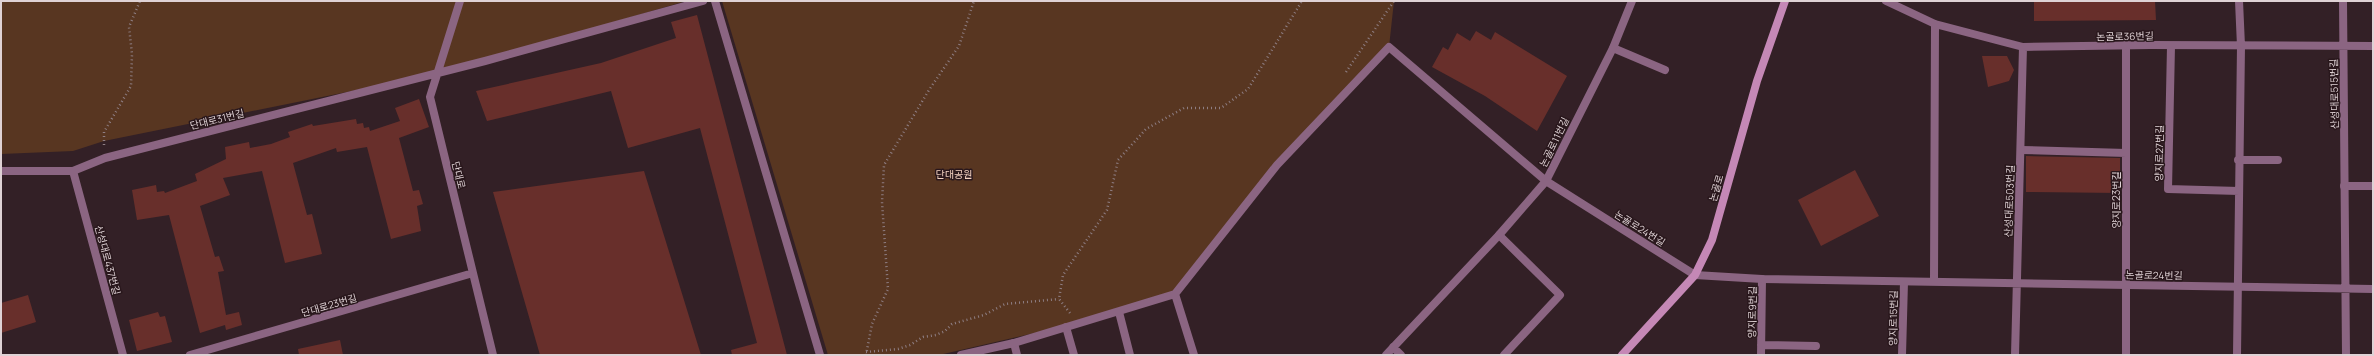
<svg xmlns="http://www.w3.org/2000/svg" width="2374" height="356" font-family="Manrope,'Noto Sans KR',sans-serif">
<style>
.green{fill:#583621}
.building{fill:#682f2b}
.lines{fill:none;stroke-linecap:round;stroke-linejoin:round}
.path{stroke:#8e7e83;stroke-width:2.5;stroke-dasharray:1 3;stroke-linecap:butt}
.lane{stroke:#8b6582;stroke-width:8}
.street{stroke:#8b6582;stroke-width:8}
.secondary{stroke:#c588b6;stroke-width:8}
.labels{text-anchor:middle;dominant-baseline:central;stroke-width:3;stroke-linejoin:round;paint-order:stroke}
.street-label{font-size:10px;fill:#dfd2d5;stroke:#29171c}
.park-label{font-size:10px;fill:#f4d2c0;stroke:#29171c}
</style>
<rect width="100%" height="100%" fill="#332026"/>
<path class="green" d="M1,1H686L436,74L104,141L73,151L1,154Z
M722,1H1394L1389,47L1277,165L1175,294L1078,323L939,355H828Z"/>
<path class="building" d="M2034,1H2155L2156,20L2034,21Z
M697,15L787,355H732L731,350L757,343L700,128L628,148L611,91L487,121L476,91L601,63L676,38L671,22Z
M1476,31L1491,40L1495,32L1567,76L1537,131L1485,96L1432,67L1443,47L1448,50L1457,33L1470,41Z
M1982,56H2007L2014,70L2009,81L1988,87Z
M419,99L429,127L399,138L413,191L419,190L423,204L417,206L421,231L391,239L367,147L337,152L336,148L293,163L307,215L312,214L322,254L285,263L262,171L223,178L230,195L200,206L215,257L219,256L224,271L218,272L226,315L239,312L242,325L226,330L225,325L200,333L169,215L137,220L132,190L156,185L157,192L164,191L165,193L197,181L195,174L226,159L225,147L249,142L250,148L271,144L290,137L288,132L312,124L313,126L356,119L357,124L363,123L364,128L369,127L370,131L400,121L395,108Z
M2026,156L2120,158V193L2026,192Z
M1855,170L1879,216L1821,246L1798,200Z
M644,171L701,355H540L493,192Z
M28,295L36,322L1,333V303Z
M158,312L160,317L165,316L172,342L137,351L129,320Z
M340,340L343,355H299L298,349Z"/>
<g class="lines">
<path class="path" d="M1346,72L1394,1
M104,145V132L131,86L132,54L129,27L140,1
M1070,313L1059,299L1063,275L1107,210L1118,160L1146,129L1184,108H1221L1248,89L1302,1
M866,352L898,349L910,345L923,337L936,335L945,331L952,324L984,315L1005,304L1059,299
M866,355L872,324L888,289L882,202L884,165L929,90L959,46L974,1"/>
<path class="lane" d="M2171,46L2168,189L2239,191
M1613,48L1665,70
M2021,150L2126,153
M2238,160H2278
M2344,186H2373
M1499,235L1560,295L1504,355
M1119,312L1130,355
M1066,327L1074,355
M1014,343L1017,355
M1761,345L1816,346
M1761,355L1762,279
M1902,355L1904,282
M2126,355V45
M2237,355L2241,46"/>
<path class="street" d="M460,1L430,97L493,355
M715,1L820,355
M1886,1L1935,24L2023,47L2150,45L2373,46
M2239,1L2241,46
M2343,1L2346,355
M1,171H73L105,158L485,61L703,1
M73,171L123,355
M1934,281L1935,24
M1175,294L1277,165L1389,47L1546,181L1695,275L1762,279L2373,289
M1175,294L1194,355
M1393,347L1401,355
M190,355L473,273
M961,355L1014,343L1175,294
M1386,355L1499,235L1546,181L1613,48L1632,1
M2015,355L2023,47"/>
<path class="secondary" d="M1622,355L1695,275L1712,240L1757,81L1785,1"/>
</g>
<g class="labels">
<g class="street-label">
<text transform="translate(2125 36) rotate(-1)">논골로36번길</text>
<text transform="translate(2334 94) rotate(-91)">산성대로515번길</text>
<text transform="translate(217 119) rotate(-14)">단대로31번길</text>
<text transform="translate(1554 142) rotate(-64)">논골로11번길</text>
<text transform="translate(2159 153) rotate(-89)">양지로27번길</text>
<text transform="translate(459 175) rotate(76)">단대로</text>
<text transform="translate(1716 188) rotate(-74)">논골로</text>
<text transform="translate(2116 200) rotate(-90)">양지로23번길</text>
<text transform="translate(2009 201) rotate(-88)">산성대로503번길</text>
<text transform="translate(1640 228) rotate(32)">논골로24번길</text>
<text transform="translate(108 260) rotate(75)">산성대로437번길</text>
<text transform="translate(2154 275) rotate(1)">논골로24번길</text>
<text transform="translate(329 305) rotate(-16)">단대로23번길</text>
<text transform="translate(1752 312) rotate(-89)">양지로9번길</text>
<text transform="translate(1893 318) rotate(-89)">양지로15번길</text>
</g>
<g class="park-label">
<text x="954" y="174">단대공원</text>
</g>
</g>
<rect width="2374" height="356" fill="none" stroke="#dfd2d5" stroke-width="4"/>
</svg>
